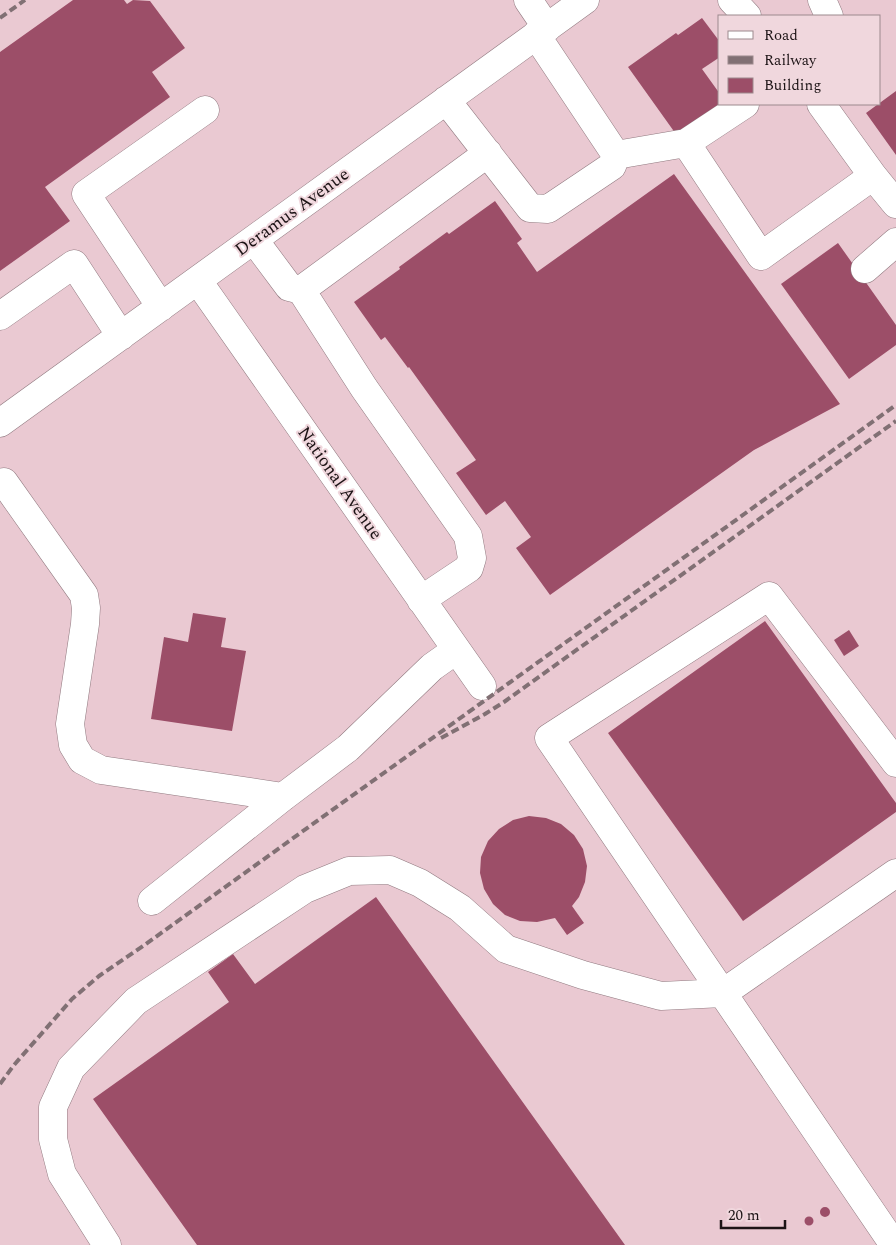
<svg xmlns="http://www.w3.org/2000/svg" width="896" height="1245" font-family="Spectral,serif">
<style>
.built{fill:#eac9d2;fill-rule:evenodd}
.building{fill:#9c4e68}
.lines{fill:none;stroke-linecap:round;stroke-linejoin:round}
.minor-casing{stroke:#917a80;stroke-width:29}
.minor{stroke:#fff;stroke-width:28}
.rail{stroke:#817074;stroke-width:4;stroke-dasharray:8 4;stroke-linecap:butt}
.labels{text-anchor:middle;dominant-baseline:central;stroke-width:4;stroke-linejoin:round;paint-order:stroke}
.street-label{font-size:18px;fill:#1d1416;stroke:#f0d7dd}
</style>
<rect width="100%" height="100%" fill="#f0d7dd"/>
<path class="built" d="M0,0H896V1245H0ZM720,16H880V104H720Z"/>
<path class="building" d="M73,0H124L127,4L133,0L150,1L185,48L152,72L170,97L45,187L70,221L0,271V52Z
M702,18L720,42V57L702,69L720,94V104H724L678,137L628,67L676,33L678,35Z
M896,91V155L866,113Z
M674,174L840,404L754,450L550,595L516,548L531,537L505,501L486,515L456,473L476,460L409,367L408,368L385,337L381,340L354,302L400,269L399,267L447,232L449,234L495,201L522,239L517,243L537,272Z
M838,243L896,325V345L849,379L781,284Z
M193,613L226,618L221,647L246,651L232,731L151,719L164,637L188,642Z
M765,621L896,803V812L743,921L608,733Z
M849,630L859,646L844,656L834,640Z
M529,816L546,818L561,824L574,835L583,849L587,866L585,882L579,897L572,906L584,923L567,935L555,918L537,922L520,921L505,915L493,904L484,889L480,873L481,857L488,841L499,829L513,820Z
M376,897L625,1245H197L93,1099L229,1002L208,972L233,954L255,984Z
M820 1212a5 5 0 1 1 10 0a5 5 0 1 1-10 0Z
M804.5 1221a4.5 4.5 0 1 1 9 0a4.5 4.5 0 1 1-9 0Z"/>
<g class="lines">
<defs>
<path id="minor" d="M528,0L547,28
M732,0L747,16
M822,0L829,16
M446,100L530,208L548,209L612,166L616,155L536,35
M821,104L873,176L896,204
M686,143L761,256L873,176
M616,155L686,143L745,104
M254,240L289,287L301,290L488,153
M865,269L896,242
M198,281L482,686
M301,290L364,388L468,536L472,558L469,568L421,600
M161,307L86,194L205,110
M0,316L74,264L121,336
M0,423L585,0
M4,482L84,595L86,608L85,624L70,724L73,745L82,760L101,770L283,797
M152,901L283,797L348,748L432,667L456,650
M107,1245L62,1174L53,1139V1107L71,1068L136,1001L305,889L349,871L390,870L420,883L460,908L506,949L583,975L661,996L723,993L896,873
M894,1245L549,738L769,596L896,763"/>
</defs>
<use href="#minor" class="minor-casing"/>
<use href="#minor" class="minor"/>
<path class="rail" d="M0,18L25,0
M441,738L485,714L504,702L896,421
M0,1084L14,1065L72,999L99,976L143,946L896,405"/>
</g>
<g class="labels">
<g class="street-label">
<text transform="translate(292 212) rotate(-36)">Deramus Avenue</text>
<text transform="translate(340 483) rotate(55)">National Avenue</text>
</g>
</g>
<rect x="718" y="15" width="162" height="90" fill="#f0d7dd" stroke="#9c898d"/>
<rect x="728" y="31" width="25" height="8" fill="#ffffff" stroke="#9c898d"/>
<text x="764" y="40" font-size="15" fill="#1d1416">Road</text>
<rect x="728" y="56" width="25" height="8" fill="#817074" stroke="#9c898d"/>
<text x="764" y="65" font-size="15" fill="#1d1416">Railway</text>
<rect x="728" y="78" width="25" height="15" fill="#9c4e68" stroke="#9c898d"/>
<text x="764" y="90" font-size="15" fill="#1d1416">Building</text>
<path d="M721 1220v8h64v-8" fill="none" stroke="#1d1416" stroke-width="2.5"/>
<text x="728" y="1220" font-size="15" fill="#1d1416" stroke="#f0d7dd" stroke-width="4" paint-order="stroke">20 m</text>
</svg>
